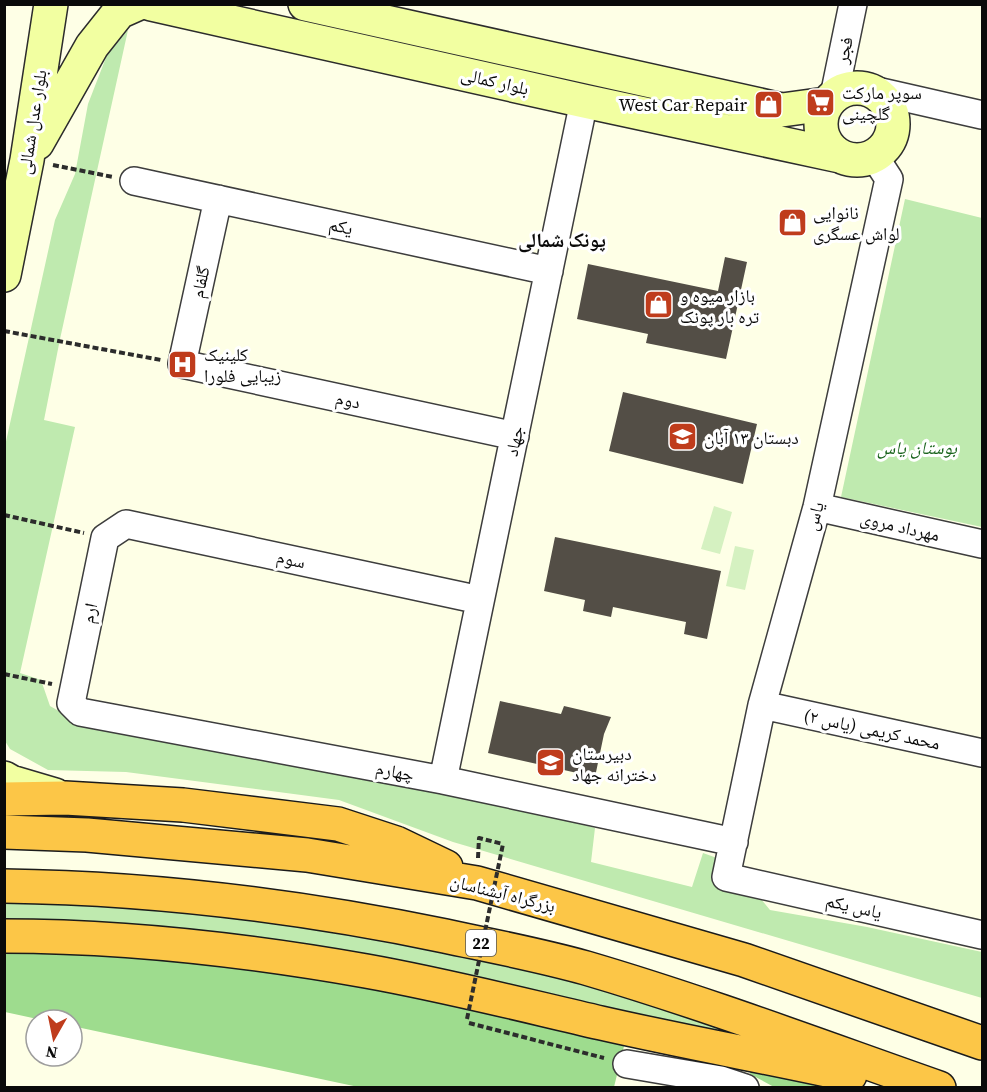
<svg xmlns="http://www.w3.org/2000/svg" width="987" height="1092" font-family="'Source Serif 4','Noto Naskh Arabic',serif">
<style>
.green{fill:#bfeaaf}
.forest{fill:#9edc8e}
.pitch{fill:#d5f1c1}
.building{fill:#534e46}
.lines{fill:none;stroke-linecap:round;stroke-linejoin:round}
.street-casing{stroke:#3d3d3d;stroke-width:30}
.secondary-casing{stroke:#2c2c2c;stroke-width:36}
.highway-casing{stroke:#1b1b1b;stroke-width:36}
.path{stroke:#2c2c2c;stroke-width:4;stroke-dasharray:6 3;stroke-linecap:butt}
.street{stroke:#fff;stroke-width:27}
.secondary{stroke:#f2ffa1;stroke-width:33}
.highway{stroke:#fcc647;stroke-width:33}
.path-bridge{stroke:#2c2c2c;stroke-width:4;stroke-dasharray:6 3;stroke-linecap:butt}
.labels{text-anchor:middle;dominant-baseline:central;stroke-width:6;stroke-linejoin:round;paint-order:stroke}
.shield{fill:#fff;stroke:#545454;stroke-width:1.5}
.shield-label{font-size:16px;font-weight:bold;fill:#0a0a0a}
.street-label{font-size:18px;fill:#0a0a0a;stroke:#fff}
.poi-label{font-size:18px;fill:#0a0a0a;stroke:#fff;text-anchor:start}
.park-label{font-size:18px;font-style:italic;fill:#18631b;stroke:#fff}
.neighbourhood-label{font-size:20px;font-weight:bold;fill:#0a0a0a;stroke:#fff}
</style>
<rect width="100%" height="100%" fill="#feffe6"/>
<path class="green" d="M128,30L60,339L44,420L75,427L20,673L41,680L50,706L78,722L508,802L595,828L591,862L692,887L703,853L717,858L756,893L770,910L867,927L982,952V998L453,842L339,800L126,772L48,770L10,749L5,741V446L55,220L75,174L88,104L107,55Z
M905,199L982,218V527L841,497Z
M4,901C80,904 156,907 231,916C316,926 402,942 486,960C598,983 707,1023 815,1061L5,926Z"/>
<path class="forest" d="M5,945L239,961L626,1038L614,1087L363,1088L72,1026V1020H42L5,1012Z
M751,1061L827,1087H774L750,1074Z"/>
<path class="pitch" d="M714,506L732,512L720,554L701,549Z
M735,546L754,550L745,590L726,586Z"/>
<path class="building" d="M725,257L747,262L726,359L646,343L648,334L577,319L588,264L718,291Z
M623,392L757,424L743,484L609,451Z
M555,537L721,571L707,639L684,634L686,622L613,607L611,617L583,611L585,600L544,591Z
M500,701L561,714L564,706L611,717L604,734L595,777L488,753Z"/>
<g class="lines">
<defs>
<path id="street" d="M872,90L982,115
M834,96L853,4
M874,156L889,179L817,507L762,705L726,877L982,935
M134,181L549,271
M218,199L182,364L515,436
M817,507L982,544
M480,600L126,524L105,538L71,703L80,712L443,780L734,842
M762,705L982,753
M443,780L584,101
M627,1064L721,1080L745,1088"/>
<path id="secondary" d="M151,4L584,101L840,156
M305,4L782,110L826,104
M821 124a36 36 0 1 1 72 0a36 36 0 1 1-72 0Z
M37,143L92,46L119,12L137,4
M4,275L27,160L51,4
M4,778L11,782L55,795"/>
<path id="highway" d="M4,799L65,798L183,805L338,824L396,843L446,867
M4,832L87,835L307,855L477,883L744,960L982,1043
M4,886C153,888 300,906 445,936C492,946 540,955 586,968C705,1003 822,1047 939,1088
M4,936C125,936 247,950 366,971C445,985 523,1005 601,1023C684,1042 768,1057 850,1075"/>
</defs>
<use href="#street" class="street-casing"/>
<use href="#secondary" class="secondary-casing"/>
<use href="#highway" class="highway-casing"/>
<path class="path" d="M53,165L113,177
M4,331L161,360
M4,515L84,533
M4,674L52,684
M478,858L479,838L503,844
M469,1023L604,1058"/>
<use href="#street" class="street"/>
<use href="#secondary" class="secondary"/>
<use href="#highway" class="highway"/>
<path class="path-bridge" d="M467,1019L503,844"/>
</g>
<defs>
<symbol id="supermarket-square" viewBox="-11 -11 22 22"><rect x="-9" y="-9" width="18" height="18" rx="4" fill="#bf3c1c" stroke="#fff"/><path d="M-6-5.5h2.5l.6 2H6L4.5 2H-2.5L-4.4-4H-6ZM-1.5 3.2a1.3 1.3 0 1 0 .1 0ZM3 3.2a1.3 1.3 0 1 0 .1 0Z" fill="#fff"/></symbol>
<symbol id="shop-square" viewBox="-11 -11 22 22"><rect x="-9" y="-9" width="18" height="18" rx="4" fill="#bf3c1c" stroke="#fff"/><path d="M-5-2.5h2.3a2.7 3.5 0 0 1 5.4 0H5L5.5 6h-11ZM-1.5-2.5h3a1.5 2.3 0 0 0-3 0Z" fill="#fff"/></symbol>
<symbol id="hospital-square" viewBox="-11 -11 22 22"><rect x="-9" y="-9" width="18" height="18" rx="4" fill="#bf3c1c" stroke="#fff"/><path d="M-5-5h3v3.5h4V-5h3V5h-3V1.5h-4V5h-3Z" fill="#fff"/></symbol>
<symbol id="school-square" viewBox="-11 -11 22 22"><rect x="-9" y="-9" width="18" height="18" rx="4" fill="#bf3c1c" stroke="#fff"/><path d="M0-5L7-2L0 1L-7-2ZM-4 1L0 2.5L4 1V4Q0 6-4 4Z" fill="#fff"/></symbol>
</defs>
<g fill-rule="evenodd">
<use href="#supermarket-square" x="804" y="86" width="33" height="33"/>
<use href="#shop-square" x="752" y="88" width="33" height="33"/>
<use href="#shop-square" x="776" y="206" width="33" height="33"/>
<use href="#shop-square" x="642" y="288" width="33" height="33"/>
<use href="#hospital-square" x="166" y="348" width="33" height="33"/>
<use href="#school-square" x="666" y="420" width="33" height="33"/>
<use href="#school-square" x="534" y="746" width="33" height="33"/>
</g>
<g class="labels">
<rect class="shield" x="466" y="930" width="30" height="26" rx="4.5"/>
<g class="shield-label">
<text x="481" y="943">22</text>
</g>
<g class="street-label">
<text transform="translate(844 50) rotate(-78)">فجر</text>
<text transform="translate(495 81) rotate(13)">بلوار کمالی</text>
<text transform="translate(32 122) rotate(-81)">بلوار عدل شمالی</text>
<text transform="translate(341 226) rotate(12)">یکم</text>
<text transform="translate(200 282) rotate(-78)">گلفام</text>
<text transform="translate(348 400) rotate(12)">دوم</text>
<text transform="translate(514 441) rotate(-78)">جهاد</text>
<text transform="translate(814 516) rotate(-75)">یاس</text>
<text transform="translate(900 526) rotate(13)">مهرداد مروی</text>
<text transform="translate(291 559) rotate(12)">سوم</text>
<text transform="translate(89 613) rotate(-78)">ارم</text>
<text transform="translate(872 729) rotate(12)">محمد کریمی (یاس ۲)</text>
<text transform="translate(395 771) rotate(11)">چهارم</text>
<text transform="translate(503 893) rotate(14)">بزرگراه آبشناسان</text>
<text transform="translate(854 906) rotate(13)">یاس یکم</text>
</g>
<g class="poi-label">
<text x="842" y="92">سوپر مارکت<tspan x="842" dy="21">گلچینی</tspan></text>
<text x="747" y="104" text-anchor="end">West Car Repair</text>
<text x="813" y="212">نانوایی<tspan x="813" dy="21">لواش عسگری</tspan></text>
<text x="680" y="295">بازار ميوه و<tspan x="680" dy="21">تره بار پونک</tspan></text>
<text x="204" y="354">کلینیک<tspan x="204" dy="21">زیبایی فلورا</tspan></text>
<text x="704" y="437">دبستان ۱۳ آبان</text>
<text x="572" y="753">دبیرستان<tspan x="572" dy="21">دخترانه جهاد</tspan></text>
</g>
<g class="park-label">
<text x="917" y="447">بوستان یاس</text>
</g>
<g class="neighbourhood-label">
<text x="562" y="240">پونک شمالی</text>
</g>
</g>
<rect width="987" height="1092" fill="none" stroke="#0a0a0a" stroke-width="12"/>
<g transform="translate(54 1038) rotate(189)"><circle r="28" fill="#ffffff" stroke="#9d9d9d" stroke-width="1.5"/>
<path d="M0-4.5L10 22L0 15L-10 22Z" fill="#bf3c1c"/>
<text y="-9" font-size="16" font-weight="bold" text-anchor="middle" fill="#0a0a0a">N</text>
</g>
</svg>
